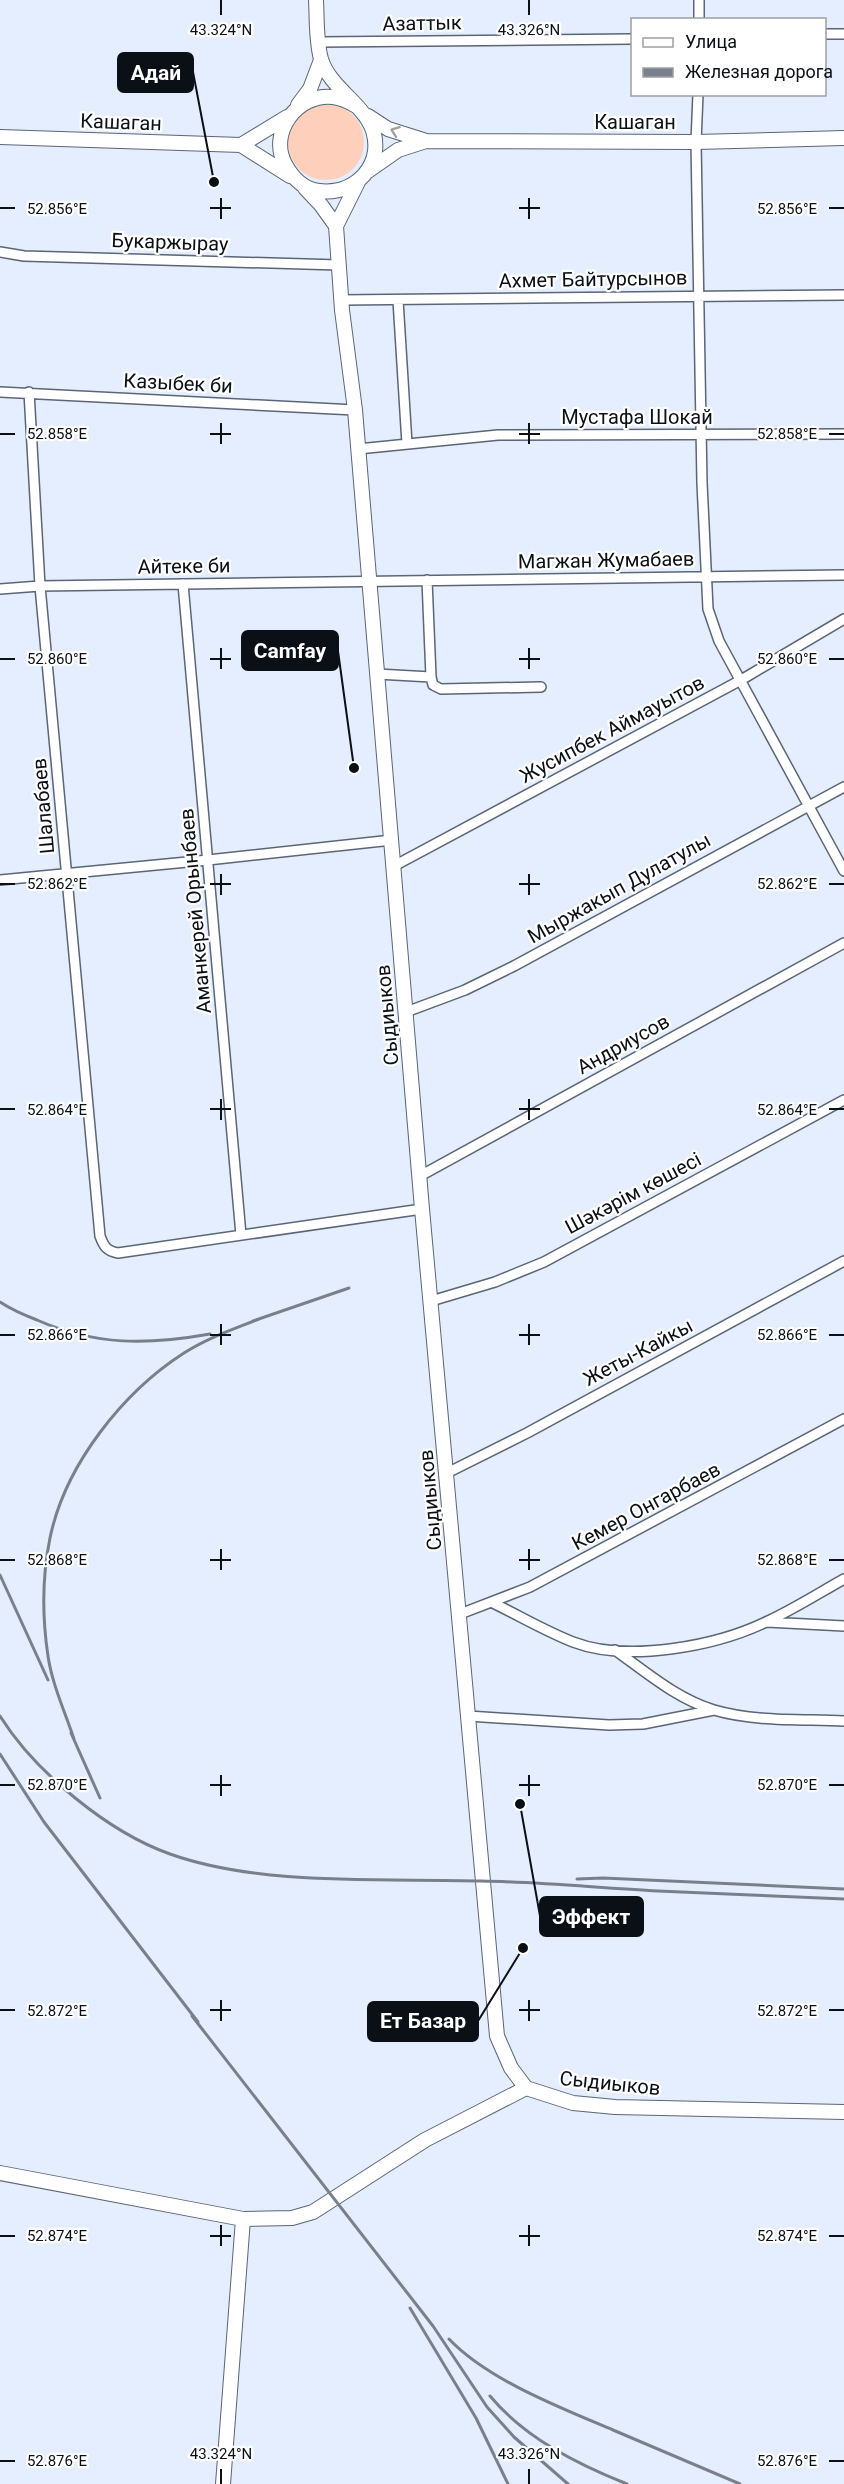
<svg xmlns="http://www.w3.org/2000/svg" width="844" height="2484" font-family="Roboto,sans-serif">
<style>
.green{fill:#fecfbb}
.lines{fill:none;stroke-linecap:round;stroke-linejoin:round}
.street-casing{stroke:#5a6575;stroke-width:12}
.secondary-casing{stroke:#5a6575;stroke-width:16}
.street{stroke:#fff;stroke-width:9}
.secondary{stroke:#fff;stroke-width:14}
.rail{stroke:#79808c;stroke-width:3}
.oneway{stroke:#9d9fa2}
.ticks{fill:none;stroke:#0b0f16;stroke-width:2}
.labels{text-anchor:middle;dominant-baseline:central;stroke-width:4.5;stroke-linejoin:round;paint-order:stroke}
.street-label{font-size:20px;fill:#0b0f16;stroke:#fff}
.ticks-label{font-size:15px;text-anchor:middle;fill:#0b0f16;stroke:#fff;stroke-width:4.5;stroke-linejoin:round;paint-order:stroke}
.leader{fill:none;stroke:#0b0f16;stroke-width:2}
.callout-dot{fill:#0b0f16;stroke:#fff;stroke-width:2}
.callout{fill:#0b0f16;stroke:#0b0f16;stroke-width:2}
.callout-label{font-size:21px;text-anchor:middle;font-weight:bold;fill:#fff}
</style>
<rect width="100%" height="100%" fill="#e4eefe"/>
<path class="green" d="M288 142a38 38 0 1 1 76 0a38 38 0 1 1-76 0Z"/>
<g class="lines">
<defs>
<path id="street" d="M699,0V20
M824,34H844
M320,42L632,39
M698,94L696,142L702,483L708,609L719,641L844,871
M0,252L24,256L339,265
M341,300L844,295
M398,300L407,444
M0,392L355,410
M29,392L40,586L100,1236C104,1247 107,1251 118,1253L422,1209
M358,449L498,435L844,434
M427,580L431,677L433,685L441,689L541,687
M183,584L241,1235
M0,589L40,586L844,575
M377,674L431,677
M394,866L741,680L844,619
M0,880L208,860L392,840
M406,1012L465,990L514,966L844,787
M420,1176L844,943
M431,1301L495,1282L544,1262L844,1100
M447,1473L527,1433L844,1261
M491,1602C518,1615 545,1631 573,1642C628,1663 717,1646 768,1621C794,1609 819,1593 844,1579
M460,1614L530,1587L844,1419
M767,1622L844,1626
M615,1650C646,1672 677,1699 714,1710C755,1722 802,1719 844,1721
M468,1716L609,1725L643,1724L714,1710"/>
<path id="secondary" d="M316,0C317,19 316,41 321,59C332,95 380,109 375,151C374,160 370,168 364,175C352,188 337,193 319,191C303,189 292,177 285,164C268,132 298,93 333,97C343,98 350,102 358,107
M298,105L310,89L321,60
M368,116L388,129L426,141
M0,137L241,145L287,117
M241,145L290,176
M368,171L398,150L426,141L696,142L844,138
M358,182L336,226L342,310L355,410L422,1209L497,2036L511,2068L526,2088L573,2103L615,2107L844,2112
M305,188L321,205L336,226
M0,2173L243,2219L292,2218L313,2212L425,2140L526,2088
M223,2484L243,2219"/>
</defs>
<use href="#street" class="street-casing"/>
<use href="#secondary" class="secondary-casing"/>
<use href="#street" class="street"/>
<use href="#secondary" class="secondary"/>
<path class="rail" d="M0,1302C12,1310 24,1315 37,1320C96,1346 148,1345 210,1334
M253,1321L349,1288
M0,1575L48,1680
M0,1716C35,1772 108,1832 170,1854C263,1887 383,1878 481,1881C540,1882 599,1888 658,1891C720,1894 782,1896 844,1899
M71,1733L100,1798
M74,1739C65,1712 52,1684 48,1656C42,1616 42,1577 50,1538C65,1465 123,1392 184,1353C207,1338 234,1329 259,1319
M0,1754L44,1822L198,2022
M577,1879L603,1878L844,1889
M192,2016L433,2326L487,2407L514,2437L568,2484
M410,2308L476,2418L508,2484
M449,2339C488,2380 561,2408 613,2430C656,2448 698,2466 740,2484
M490,2396C525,2438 577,2464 627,2484"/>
</g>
<defs><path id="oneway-chevron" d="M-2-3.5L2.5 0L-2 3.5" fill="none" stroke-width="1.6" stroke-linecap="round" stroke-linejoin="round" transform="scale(1.5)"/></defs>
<use class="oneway" href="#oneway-chevron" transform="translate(395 131) rotate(-160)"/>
<path class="ticks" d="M221,0V15M529,0V15M221,198V219M529,198V219M0,208H15M210,208H231M519,208H540M829,208H844M221,423V444M529,423V444M0,434H15M210,434H231M519,434H540M829,434H844M221,648V669M529,648V669M0,659H15M210,659H231M519,659H540M829,659H844M221,874V895M529,874V895M0,884H15M210,884H231M519,884H540M829,884H844M221,1099V1120M529,1099V1120M0,1109H15M210,1109H231M519,1109H540M829,1109H844M221,1324V1345M529,1324V1345M0,1335H15M210,1335H231M519,1335H540M829,1335H844M221,1549V1570M529,1549V1570M0,1560H15M210,1560H231M519,1560H540M829,1560H844M221,1775V1796M529,1775V1796M0,1785H15M210,1785H231M519,1785H540M829,1785H844M221,2000V2021M529,2000V2021M0,2010H15M210,2010H231M519,2010H540M829,2010H844M221,2225V2246M529,2225V2246M0,2236H15M210,2236H231M519,2236H540M829,2236H844M0,2461H15M829,2461H844M221,2469V2484M529,2469V2484"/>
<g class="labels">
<g class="street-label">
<text transform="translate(422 23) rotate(-1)">Азаттык</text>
<text transform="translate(121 122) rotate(2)">Кашаган</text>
<text x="635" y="122">Кашаган</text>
<text transform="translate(170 242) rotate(2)">Букаржырау</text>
<text transform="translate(593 279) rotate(-1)">Ахмет Байтурсынов</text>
<text transform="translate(178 383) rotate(3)">Казыбек би</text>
<text x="637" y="417">Мустафа Шокай</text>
<text transform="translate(606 560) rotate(-1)">Магжан Жумабаев</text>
<text transform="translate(184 566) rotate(-1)">Айтеке би</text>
<text transform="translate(612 729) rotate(-28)">Жусипбек Аймауытов</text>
<text transform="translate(43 806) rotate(-95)">Шалабаев</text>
<text transform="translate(619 888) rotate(-29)">Мыржакып Дулатулы</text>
<text transform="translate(195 911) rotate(-95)">Аманкерей Орынбаев</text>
<text transform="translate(387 1015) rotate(-95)">Сыдиыков</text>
<text transform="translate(623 1044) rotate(-29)">Андриусов</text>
<text transform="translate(633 1193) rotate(-28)">Шәкәрім көшесі</text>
<text transform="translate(638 1352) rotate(-28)">Жеты-Кайкы</text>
<text transform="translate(430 1500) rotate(-95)">Сыдиыков</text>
<text transform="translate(646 1506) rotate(-28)">Кемер Онгарбаев</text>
<text transform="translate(610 2083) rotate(6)">Сыдиыков</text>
</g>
</g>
<g class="ticks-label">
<text x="221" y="35">43.324°N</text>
<text x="529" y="35">43.326°N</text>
<text x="787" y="214">52.856°E</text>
<text x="57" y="214">52.856°E</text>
<text x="57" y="439">52.858°E</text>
<text x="787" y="439">52.858°E</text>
<text x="57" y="664">52.860°E</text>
<text x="787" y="664">52.860°E</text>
<text x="787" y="889">52.862°E</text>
<text x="57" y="889">52.862°E</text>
<text x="57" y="1115">52.864°E</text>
<text x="787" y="1115">52.864°E</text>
<text x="787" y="1340">52.866°E</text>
<text x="57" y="1340">52.866°E</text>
<text x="57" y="1565">52.868°E</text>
<text x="787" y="1565">52.868°E</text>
<text x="787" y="1790">52.870°E</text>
<text x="57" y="1790">52.870°E</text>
<text x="57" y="2016">52.872°E</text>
<text x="787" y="2016">52.872°E</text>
<text x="787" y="2241">52.874°E</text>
<text x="57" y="2241">52.874°E</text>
<text x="221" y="2459">43.324°N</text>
<text x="529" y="2459">43.326°N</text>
<text x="57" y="2466">52.876°E</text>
<text x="787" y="2466">52.876°E</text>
</g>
<path class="leader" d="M214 182L193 72M354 768L338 651M520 1804L540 1916M523 1948L478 2021"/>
<g class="callout-dot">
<circle cx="214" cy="182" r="6"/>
<circle cx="354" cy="768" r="6"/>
<circle cx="520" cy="1804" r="6"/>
<circle cx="523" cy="1948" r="6"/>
</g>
<g class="callout">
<rect x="118" y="53" width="75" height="39" rx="6"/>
<rect x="242" y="631" width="96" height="39" rx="6"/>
<rect x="540" y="1897" width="103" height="39" rx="6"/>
<rect x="368" y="2002" width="110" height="39" rx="6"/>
</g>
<g class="callout-label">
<text x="156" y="80">Адай</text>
<text x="290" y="658">Camfay</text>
<text x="591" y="1924">Эффект</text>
<text x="423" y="2028">Ет Базар</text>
</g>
<rect x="631" y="18" width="195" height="78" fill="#ffffff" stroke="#9d9fa2" stroke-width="1.5"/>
<rect x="643" y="38" width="30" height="9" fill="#ffffff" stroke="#9d9fa2" stroke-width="1.5"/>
<text x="685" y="48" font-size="18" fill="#0b0f16">Улица</text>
<rect x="643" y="68" width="30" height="9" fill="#79808c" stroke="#9d9fa2" stroke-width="1.5"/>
<text x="685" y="78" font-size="18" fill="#0b0f16">Железная дорога</text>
</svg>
